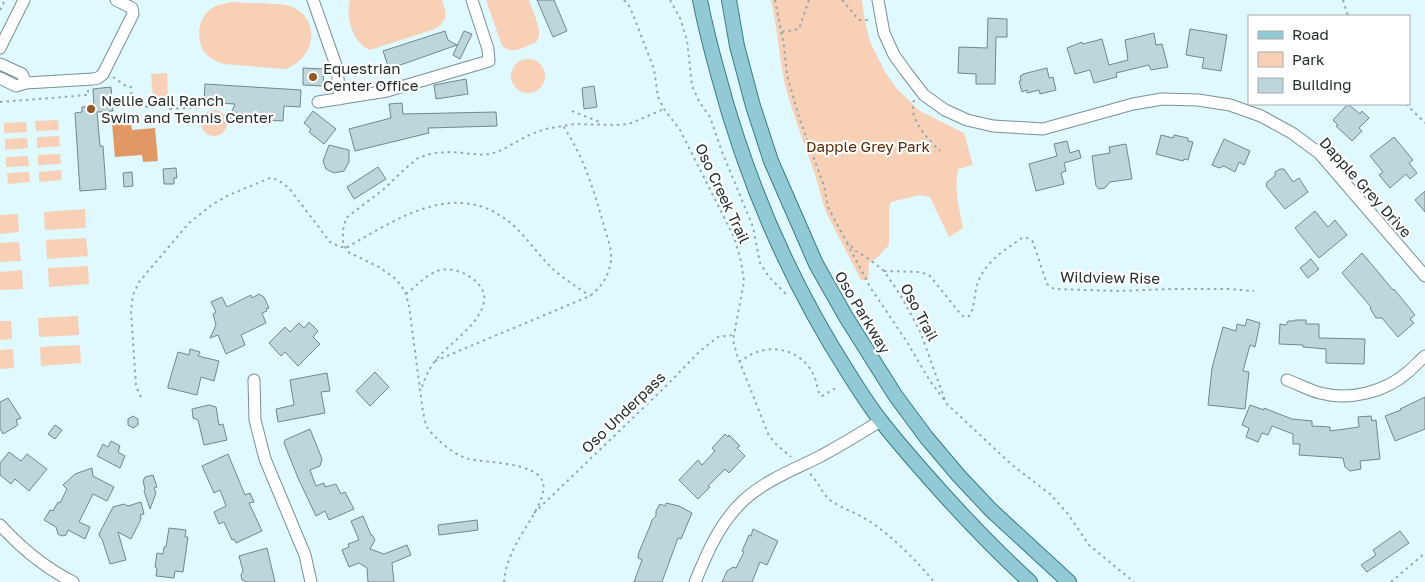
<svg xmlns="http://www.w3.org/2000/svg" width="1425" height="582" font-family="'Golos Text',sans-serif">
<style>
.green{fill:#f7d0b5}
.water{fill:#e19864}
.building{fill:#bdd6dc;stroke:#71888d}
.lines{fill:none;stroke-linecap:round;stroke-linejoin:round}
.minor-casing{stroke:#7a9196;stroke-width:13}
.major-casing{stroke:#3b7b88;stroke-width:16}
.path{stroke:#95a9ad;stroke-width:2;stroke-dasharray:2.5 4;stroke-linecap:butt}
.minor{stroke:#fff;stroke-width:11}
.major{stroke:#91c9d4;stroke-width:14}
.poi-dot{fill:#985723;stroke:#fff;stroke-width:2}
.labels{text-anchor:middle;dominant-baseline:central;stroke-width:4.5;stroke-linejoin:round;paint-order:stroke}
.poi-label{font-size:15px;fill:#242e30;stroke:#fff;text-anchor:start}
.park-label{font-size:15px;fill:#582a00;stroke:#fff}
.street-label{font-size:15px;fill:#242e30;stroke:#fff}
</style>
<rect width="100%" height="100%" fill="#dff9ff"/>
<path class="green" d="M350,0H442C446,13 449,20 435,29L370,50C353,43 345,17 350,0Z
M486,0H529C532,10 545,34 536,42C533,44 528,45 525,47C516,51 511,52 502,46Z
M771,0H862L865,22L871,44L885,72L897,89L920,111L964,133L973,165L958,169C954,189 959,208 963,228L949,237L930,197L920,195L891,202L889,209V245L877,258L869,263L868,280H861L826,212C821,199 819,185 814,172C804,141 791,111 784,80C779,53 777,26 771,0Z
M232,2C245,3 258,3 271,4C277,4 284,4 290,6C323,19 315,59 285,69L224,64C217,62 211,59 206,54C194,40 198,13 216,6C221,4 227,3 232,2Z
M511 76a17 17 0 1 1 34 0a17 17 0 1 1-34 0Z
M167,73L168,98L153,99L151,74Z
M201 123a13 13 0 1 1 26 0a13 13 0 1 1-26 0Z
M58,120L59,130L36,131L35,121Z
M26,122L27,132L4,133V123Z
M59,136L60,146L37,148V137Z
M27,138L28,148L5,150V139Z
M60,154L61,164L38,165V155Z
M28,156L29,166L6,167V157Z
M61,170L62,180L39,182V172Z
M29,172L30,182L8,184L7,173Z
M85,209L86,228L45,230L44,212Z
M18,214L19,232L0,234V215Z
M86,238L88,256L47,259L46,240Z
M19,242L21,261L0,262V243Z
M88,266L89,284L49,287L48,268Z
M22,270L23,289L0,290V272Z
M78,316L79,335L39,337L38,318Z
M0,321H11L12,339L0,340Z
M80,345L81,363L41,366L40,347Z
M13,349L14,368L0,369V350Z"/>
<path class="water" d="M131,121L132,130L155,128L158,161L143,162L142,155L115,157L112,123Z"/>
<path class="building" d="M537,0H554L567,31L553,37Z
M988,18L1007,19V37H996L995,84H976V74L958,73L959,47L987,48Z
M1190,29L1227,35L1221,71L1202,68L1204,58L1186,55Z
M445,31L448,40L457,45L389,69L383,51Z
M464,31L472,34L460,59L453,55Z
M1154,33L1156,45L1162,44L1168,67L1151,70L1149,65L1116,73L1117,77L1094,83L1090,70L1075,74L1067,48L1082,42L1083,44L1102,39L1109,65L1128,60L1125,40Z
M303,68L324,69L323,86L303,85Z
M1047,68L1049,78L1053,77L1056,90L1040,94L1039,90L1027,93V90L1022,92L1019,81H1021L1020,76L1023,75V74Z
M466,79L468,94L436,99L434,85Z
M205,84L301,90L300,107L284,106L283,121L229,118L235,104L204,102Z
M594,86L597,107L584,109L582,88Z
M111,87L113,111L97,112L100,146H103L106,189L80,191L75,113L82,112V107L94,106L93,89Z
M402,103L403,114L496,112L497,126L428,128L429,133L355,151L349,129L391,118L389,104Z
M1348,104L1360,114L1362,111L1369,118L1359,128L1362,131L1352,141L1336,126L1338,125L1333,120Z
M313,111L336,129L324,144L309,132L311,129L304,123Z
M1161,135L1173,138L1174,135L1188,138V141L1193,142L1188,160L1184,159L1183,161L1156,154Z
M1394,137L1413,160L1409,163L1417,173L1410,179L1406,174L1390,188L1379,175L1383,172L1370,156Z
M1224,139L1250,151L1244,165L1239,162L1235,172L1224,166L1219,168L1212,165Z
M1067,141L1070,153L1079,150L1081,158L1064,163L1066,171L1061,173L1064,184L1036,191L1029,164L1057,156L1054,144Z
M1126,144L1132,179L1110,182L1105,188L1099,189L1096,186L1092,156L1110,153L1109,147Z
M329,145L349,150V162L344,171L334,173L326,169L323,161Z
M378,167L386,179L354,199L347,187Z
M176,168L177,178H174V184H164L163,169Z
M1280,169H1284L1293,182L1299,178L1308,192L1285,209L1266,186L1267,182L1275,176V172Z
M132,172L133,186L124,187L123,173Z
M1425,191V212L1415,200Z
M1315,211L1328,227L1335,220L1347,235L1319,258L1295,228Z
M1362,253L1393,290L1394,289L1415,315L1410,319L1414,323L1398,337L1382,318H1376L1370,308L1371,307L1342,273Z
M1311,259L1319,269L1308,278L1300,268Z
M259,294L264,297L269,308L266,309L267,311L262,313L266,323L241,335L245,345L226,354L218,335L210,338L216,325L213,314L216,312L211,302L222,297L227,307L251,295L252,298Z
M1247,319L1260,323L1255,347L1250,345L1243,371L1249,372L1245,409L1208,405L1212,368L1223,327L1236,331L1237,324L1245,326Z
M1295,320H1306V324H1319V338L1365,339L1364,364L1326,363V349L1303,347V345L1279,344L1280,324L1286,325L1288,321H1295Z
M309,322L318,331L313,337L320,344L298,366L285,352L281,356L269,343L285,327L290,332L299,323L304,328Z
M190,349L200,352L198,356L219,361L214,381L201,377L197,395L168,388V386L178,352L189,355Z
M375,372L389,387L370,406L356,391Z
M327,373L330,391L321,392L325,413L278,422L276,409L294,405L290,380Z
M1425,397V429L1395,441L1385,416L1401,410L1400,409Z
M8,398L21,418L16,420L18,425L3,434L0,429V402Z
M209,405L216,407L219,425L223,424L227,440L204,445L198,420L193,418L192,409Z
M1250,405L1264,410V408L1292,419L1312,421V426L1330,427V431L1359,427L1358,417L1371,416L1372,421L1376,420L1380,459L1360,461L1361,469L1350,471L1345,467L1343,458L1299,455L1300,444H1293V434L1272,426L1268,435L1262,433L1258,442L1246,437L1249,428L1242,425Z
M133,416L138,419V425L133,428L128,425V419Z
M55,425L62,430L55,439L48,434Z
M310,429L322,459L320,466L310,470L316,486L324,483L325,487L336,484L341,494L345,492L354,509L329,520L325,511L316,516L298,478L284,443L285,440Z
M725,434L728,437L729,435L740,446L737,448L745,456L729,473L725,469L708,486L710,487L698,499L679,480L698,460L702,465L715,451L712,448Z
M111,441L120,446L118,452L125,456L120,468L97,456L103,444L108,447Z
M9,452L21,461L27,454L47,469L29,491L15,479L11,484L0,475V463Z
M228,454L245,495L250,493L254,502L249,503L262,531L236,543L234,539L232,540L224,522L219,524L214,512L226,506L220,490L214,493L202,466Z
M92,468L93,476L114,487L107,501L93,494L79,522L90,527L85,539L68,530L66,535L62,536L58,534L56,527L44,520L50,510L53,511L58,502L60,503L67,489L63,485L75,474Z
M153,475L157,487L154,488L156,493L150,509L144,491L145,489L143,481L145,477Z
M141,502L144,514L140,515L141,519L131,539L118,532L126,560L110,564L102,539L100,537L99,534L113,507L124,504L128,506Z
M666,503L679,506L692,513L681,539L678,538L662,582H634L642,560L638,558L639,552L650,526L652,520L656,516V511L660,504L665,506Z
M363,516L371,535L373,536L375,540L370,549L384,554L407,545L411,555L392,563L394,582H368L367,568L359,563L349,567L342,550L349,547L348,544L359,540L351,521Z
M477,520L478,530L439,535L438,525Z
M169,528L186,530L185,537H188L183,572L175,571L174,578L156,576L157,568L155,567L157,553L163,554L164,547H166Z
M753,529L778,541L767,565L760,562L752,582H722L727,571L733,567L736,568L744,552L742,551L749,535L751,536Z
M1400,531L1409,543L1367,572L1361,565L1376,555L1373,550Z
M267,548L275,582H247L242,580L241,575L243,571L239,556Z"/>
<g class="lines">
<defs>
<path id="minor" d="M313,0L337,68L340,99
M878,0L884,33L894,55L907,73L924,95L945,110L967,120L993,126L1043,129L1133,104L1162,99L1198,100L1230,105L1261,116L1292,133L1319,153L1425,276
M0,48L24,0
M0,64L22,74L26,83
M0,78L16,86L26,83L93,79L98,78L103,74L133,14L132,8L116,0
M318,102L387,91L489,61L488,49L472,0
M254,380L255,420L265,459L305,555L311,582
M1287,380C1298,384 1309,390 1320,393C1350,401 1385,392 1408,372C1414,367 1419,361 1425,356
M0,525C21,548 45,568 73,582
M695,582C707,553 720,522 744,500C766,480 795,469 821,456C841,445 861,433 880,421"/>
<path id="major" d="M700,0C705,25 711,49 718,74C746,180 790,282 849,374C859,390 869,406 881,421C894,438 908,454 922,470C956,509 992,547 1030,582
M729,0L737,46L753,106L771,161L816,264L846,317L895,395L926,437L959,476L991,510L1069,582"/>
</defs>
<use href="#minor" class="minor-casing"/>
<use href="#major" class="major-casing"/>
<path class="path" d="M624,0L630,7L654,69L658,97L664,109L680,130L734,237L741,261L744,282L733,340L737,355L769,436L777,445L791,457
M670,0L680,18L687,40L692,86L700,103L710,117L721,149L753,227L760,263L769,277L786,294L789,295
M775,0L784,46L787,75L799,117L824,186L828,207L846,241L856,251L869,259L884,271L901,296L920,331L946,403L1012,465L1050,494L1068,514L1089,545L1134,582
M842,0L859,20H871
M1343,0L1348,16
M0,10L5,0
M782,32L799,29L809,0
M113,77L126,86L131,87L132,104L137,107L168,106L170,109L202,107
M914,100C908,119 927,138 940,151
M0,102L88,95V90
M1406,104L1425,123
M572,111L602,123
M847,243L870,287L907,342L930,381L945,401
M884,271L921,272L930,276L959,312L964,317L969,316C975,309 974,292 978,282C984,266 998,254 1012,245C1015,243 1019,240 1022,238C1027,237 1030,239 1033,242L1047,284L1054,289L1119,291L1168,289H1228L1254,291
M406,294C415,287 425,276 437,271C455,264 488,281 484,302C479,326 449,343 435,361C428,370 425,379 421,389
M435,361L590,296C602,286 609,276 611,260C612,249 607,237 604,226C594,191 584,157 563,126
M739,362C745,358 751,354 757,352C779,344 805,354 814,376C817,382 817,389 820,395L822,396L836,388
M141,397L136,386L131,311L133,295L139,282L189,223L213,204L229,195L270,178L278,180L289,188L330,242L338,246L346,248C398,218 459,176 514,226C528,239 539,256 553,269C564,279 577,287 590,296
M810,474C818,481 822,494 831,501C843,509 857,513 869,521C891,535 918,562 934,582
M534,513L664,388L700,351L718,337L733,335
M504,582C505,575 506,566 509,560C512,552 515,545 519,539C526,525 547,499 543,483C538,462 487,463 469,459C454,455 436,440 427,427C425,423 424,416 423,412L409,306L405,291L396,279L379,267L348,252L343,243V230L346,218L384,189L406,168L418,158L433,153L452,152L484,155L498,152L527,136L545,129L575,124L616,125L629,124L664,109
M1391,582L1425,553"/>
<use href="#minor" class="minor"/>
<use href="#major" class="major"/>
</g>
<g class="poi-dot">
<circle cx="313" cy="77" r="5"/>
<circle cx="91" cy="109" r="5"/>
</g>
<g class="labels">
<g class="poi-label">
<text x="323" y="68">Equestrian<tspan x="323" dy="17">Center Office</tspan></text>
<text x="101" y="100">Nellie Gail Ranch<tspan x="101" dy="17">Swim and Tennis Center</tspan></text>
</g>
<g class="park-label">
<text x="868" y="146">Dapple Grey Park</text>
</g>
<g class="street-label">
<text transform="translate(1366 187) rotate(48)">Dapple Grey Drive</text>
<text transform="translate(723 193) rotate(65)">Oso Creek Trail</text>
<text transform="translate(1110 277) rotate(1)">Wildview Rise</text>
<text transform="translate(863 312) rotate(59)">Oso Parkway</text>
<text transform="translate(920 312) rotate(62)">Oso Trail</text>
<text transform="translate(623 412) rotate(-44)">Oso Underpass</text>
</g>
</g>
<rect x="1248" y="15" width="162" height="90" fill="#ffffff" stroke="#a7abac"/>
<rect x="1258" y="31" width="25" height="8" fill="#91c9d4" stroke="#a7abac"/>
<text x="1292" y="40" font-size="15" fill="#242e30">Road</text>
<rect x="1258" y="52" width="25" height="15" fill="#f7d0b5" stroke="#a7abac"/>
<text x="1292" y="65" font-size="15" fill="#242e30">Park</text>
<rect x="1258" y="78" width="25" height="15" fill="#bdd6dc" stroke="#a7abac"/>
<text x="1292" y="90" font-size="15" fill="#242e30">Building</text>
</svg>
